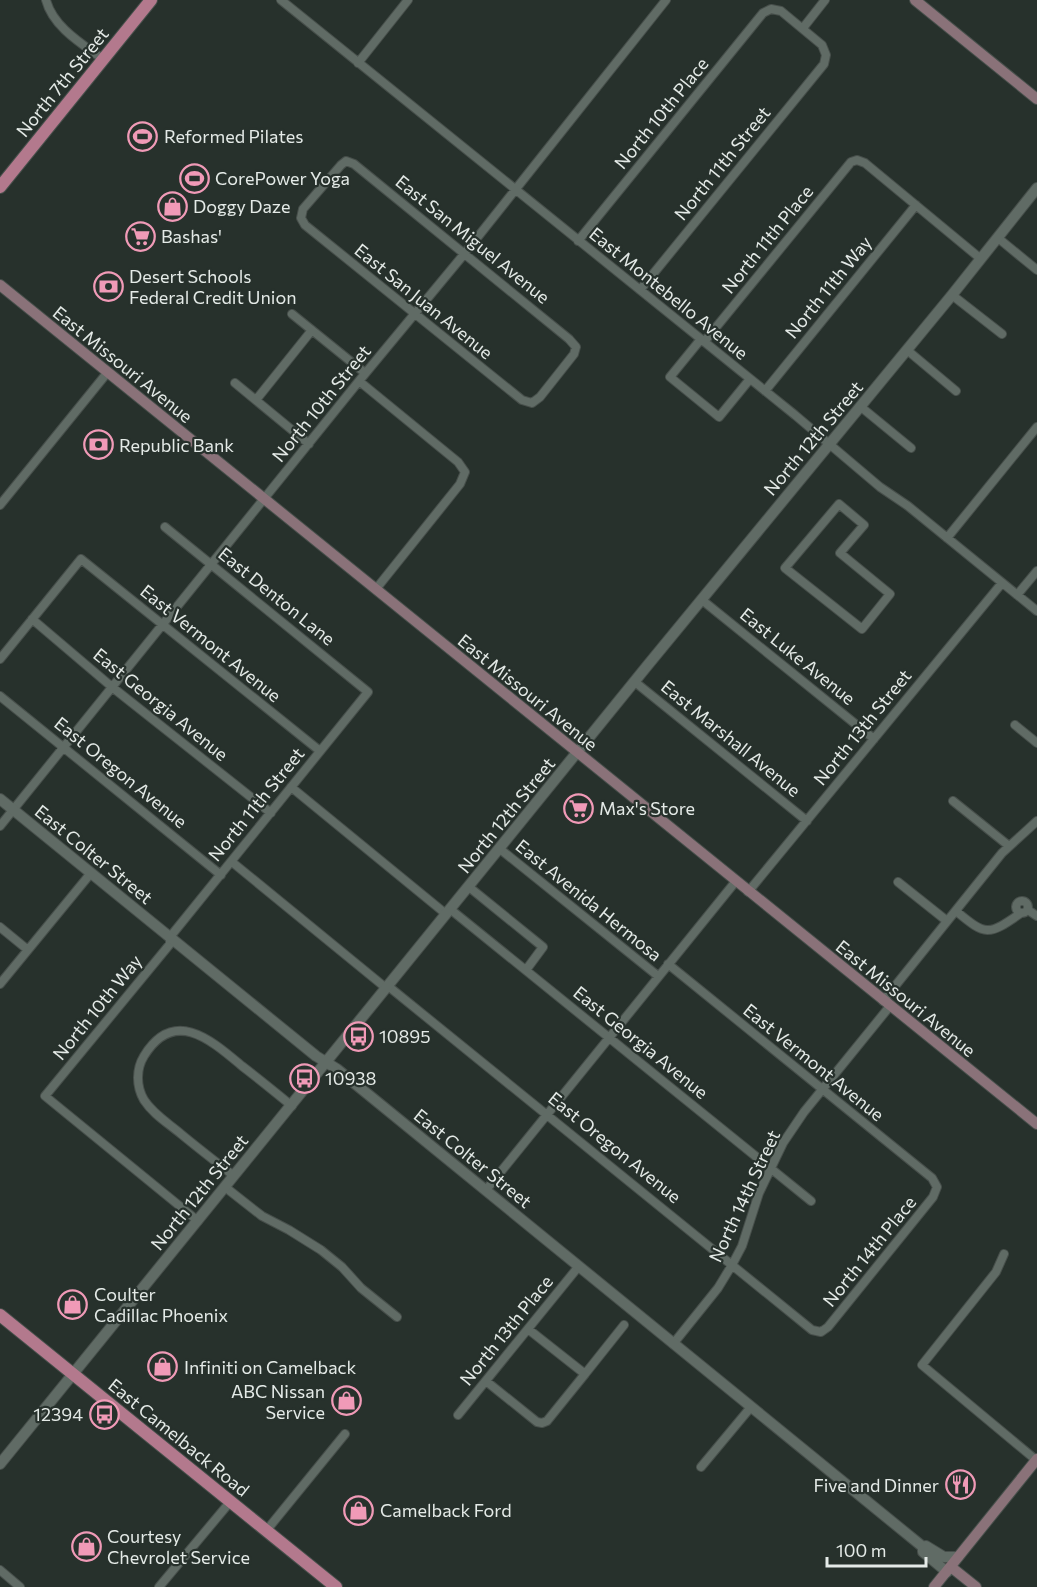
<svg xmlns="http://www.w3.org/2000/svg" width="1037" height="1587" font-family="Commissioner,sans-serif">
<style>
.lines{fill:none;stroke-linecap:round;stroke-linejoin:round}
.minor-casing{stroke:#474f4b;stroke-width:10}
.tertiary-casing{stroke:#474f4b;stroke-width:12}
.secondary-casing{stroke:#474f4b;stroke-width:12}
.primary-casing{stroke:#474f4b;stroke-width:14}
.minor{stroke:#606b65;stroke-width:8}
.tertiary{stroke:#606b65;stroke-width:10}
.secondary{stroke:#8a7279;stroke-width:10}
.primary{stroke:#b3798d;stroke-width:12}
.labels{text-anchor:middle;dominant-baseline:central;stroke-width:4.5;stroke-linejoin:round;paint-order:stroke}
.street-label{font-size:18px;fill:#e4eae7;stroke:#27312c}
.poi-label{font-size:18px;fill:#e4eae7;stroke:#27312c;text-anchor:start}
</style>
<rect width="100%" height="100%" fill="#27312c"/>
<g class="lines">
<defs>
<path id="minor" d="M46,0C53,27 82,44 104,60
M281,0L795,415L880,487L908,506L1037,611
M803,28L825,0
M358,63L408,0
M346,161L354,164L569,339L576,347L574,354L540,397L532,403L522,400L305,225L301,218L303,209L341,165Z
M998,238L1037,270
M578,241L763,13L771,9L781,11L822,45L826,55L824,64L640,290
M952,295L1002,334
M292,314L365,373
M701,339L670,377L719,417L750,379
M704,342L851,162L857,160L865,163L981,259
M907,350L956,391
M359,381L458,462L465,472L460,484L376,589
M235,383L309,444
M765,391L916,205
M256,400L312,330
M861,407L911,448
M839,504L864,525L840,553L890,594L862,629L785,568Z
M0,505L107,373
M165,527L368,692L170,937V944L45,1096L198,1221
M947,538L1037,427
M1017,595L1037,571
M702,600L874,739
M32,619L112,687L271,813
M0,659L81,559L320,751
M635,682L807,821
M0,696L221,875
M1015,725L1037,743
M291,787L446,914
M953,801L1009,846
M0,826L359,381L465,253L666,0
M500,849L658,976
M232,862L386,988
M898,882L947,921
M469,887L543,947L526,970
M748,892L1002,583
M1016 907a6 6 0 1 1 12 0a6 6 0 1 1-12 0Z
M450,909L811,1201
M1028,910L1037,916
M956,911C986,936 988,936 1021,913
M0,927L28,950
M0,984L91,873
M388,986L812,1330L821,1332L828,1327L933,1197L937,1187L932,1178L668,964
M883,1001L1002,853L1037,821
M234,1176C216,1162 198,1148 181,1134C168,1123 153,1114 144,1100C136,1086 136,1069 144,1056C174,1007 211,1040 242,1066C259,1079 275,1092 292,1106
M225,1187L262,1216L289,1230L321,1250L342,1267L361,1288L397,1317
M486,1190L736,881
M1004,1254L996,1272L922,1365L1036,1460
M673,1344L718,1288L732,1265L742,1246L759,1193L783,1143L804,1112L890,1006
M585,1374L624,1325
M486,1381L537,1422L542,1423L547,1421L585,1374L528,1329
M458,1415L579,1266
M701,1467L751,1407
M266,1531L345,1434
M0,1570L20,1587
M159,1587L230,1502"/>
<path id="tertiary" d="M0,799L316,1056L337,1069L923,1547L926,1546L944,1557H958
M0,1464L647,666L952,295L1037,188
M923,1547V1552L947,1572"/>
<path id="secondary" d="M915,0L1037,99
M0,285L1037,1124
M951,1567L976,1587
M934,1587L1037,1459"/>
<path id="primary" d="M0,187L151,0
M0,1315L336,1587"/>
</defs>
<use href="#minor" class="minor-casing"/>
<use href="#tertiary" class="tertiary-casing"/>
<use href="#secondary" class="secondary-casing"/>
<use href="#primary" class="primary-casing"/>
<use href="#minor" class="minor"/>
<use href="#tertiary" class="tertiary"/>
<use href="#secondary" class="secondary"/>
<use href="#primary" class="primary"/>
</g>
<defs>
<symbol id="stadium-ring" viewBox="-11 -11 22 22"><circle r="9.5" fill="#27312c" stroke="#f09ab7" stroke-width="1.5"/><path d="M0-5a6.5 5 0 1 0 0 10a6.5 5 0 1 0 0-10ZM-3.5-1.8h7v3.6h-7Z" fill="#f09ab7"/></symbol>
<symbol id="shop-ring" viewBox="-11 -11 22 22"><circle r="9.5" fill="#27312c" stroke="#f09ab7" stroke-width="1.5"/><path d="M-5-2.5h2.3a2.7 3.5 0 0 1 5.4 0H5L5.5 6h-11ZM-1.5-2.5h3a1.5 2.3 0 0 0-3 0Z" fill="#f09ab7"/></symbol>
<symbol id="supermarket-ring" viewBox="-11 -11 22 22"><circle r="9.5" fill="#27312c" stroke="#f09ab7" stroke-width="1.5"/><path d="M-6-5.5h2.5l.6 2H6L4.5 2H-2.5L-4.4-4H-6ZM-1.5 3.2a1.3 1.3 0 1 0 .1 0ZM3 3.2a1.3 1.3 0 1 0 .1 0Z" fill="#f09ab7"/></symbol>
<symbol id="bank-ring" viewBox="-11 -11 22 22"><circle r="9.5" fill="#27312c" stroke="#f09ab7" stroke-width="1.5"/><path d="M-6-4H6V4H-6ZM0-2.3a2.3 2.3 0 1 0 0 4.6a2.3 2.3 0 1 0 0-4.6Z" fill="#f09ab7"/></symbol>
<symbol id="bus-ring" viewBox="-11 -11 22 22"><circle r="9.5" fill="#27312c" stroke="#f09ab7" stroke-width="1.5"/><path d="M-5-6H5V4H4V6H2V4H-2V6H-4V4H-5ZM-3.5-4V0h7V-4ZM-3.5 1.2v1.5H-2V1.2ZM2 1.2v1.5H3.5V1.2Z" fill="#f09ab7"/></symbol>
<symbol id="restaurant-ring" viewBox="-11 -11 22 22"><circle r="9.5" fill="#27312c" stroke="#f09ab7" stroke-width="1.5"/><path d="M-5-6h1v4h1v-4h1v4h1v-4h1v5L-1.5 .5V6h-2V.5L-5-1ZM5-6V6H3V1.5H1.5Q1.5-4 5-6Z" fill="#f09ab7"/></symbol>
</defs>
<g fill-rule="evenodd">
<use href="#stadium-ring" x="126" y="120" width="33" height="33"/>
<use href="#stadium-ring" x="178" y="162" width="33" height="33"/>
<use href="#shop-ring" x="156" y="190" width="33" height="33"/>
<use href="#supermarket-ring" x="124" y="220" width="33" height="33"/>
<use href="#bank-ring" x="92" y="270" width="33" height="33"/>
<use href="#bank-ring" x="82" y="428" width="33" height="33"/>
<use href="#supermarket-ring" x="562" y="792" width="33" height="33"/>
<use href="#bus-ring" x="342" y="1020" width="33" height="33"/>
<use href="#bus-ring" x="288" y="1062" width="33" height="33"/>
<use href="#shop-ring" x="56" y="1288" width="33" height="33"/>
<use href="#shop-ring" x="146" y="1350" width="33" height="33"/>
<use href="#shop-ring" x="330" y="1384" width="33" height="33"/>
<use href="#bus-ring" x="88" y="1398" width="33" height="33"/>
<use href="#restaurant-ring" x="944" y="1468" width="33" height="33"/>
<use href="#shop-ring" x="342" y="1494" width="33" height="33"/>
<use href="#shop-ring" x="70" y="1530" width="33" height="33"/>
</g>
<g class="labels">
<g class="street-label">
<text transform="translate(62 82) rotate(-51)">North 7th Street</text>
<text transform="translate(661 113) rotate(-51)">North 10th Place</text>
<text transform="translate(722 163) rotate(-51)">North 11th Street</text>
<text transform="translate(473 239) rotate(39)">East San Miguel Avenue</text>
<text transform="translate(767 239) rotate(-51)">North 11th Place</text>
<text transform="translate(828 287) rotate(-51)">North 11th Way</text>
<text transform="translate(669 293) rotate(39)">East Montebello Avenue</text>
<text transform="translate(424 301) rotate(39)">East San Juan Avenue</text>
<text transform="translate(123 364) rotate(39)">East Missouri Avenue</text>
<text transform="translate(321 403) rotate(-51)">North 10th Street</text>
<text transform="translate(813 438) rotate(-50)">North 12th Street</text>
<text transform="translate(277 596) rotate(39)">East Denton Lane</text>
<text transform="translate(211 643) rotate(39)">East Vermont Avenue</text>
<text transform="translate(798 656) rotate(39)">East Luke Avenue</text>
<text transform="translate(528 692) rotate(39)">East Missouri Avenue</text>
<text transform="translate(161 704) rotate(39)">East Georgia Avenue</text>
<text transform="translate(862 727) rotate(-51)">North 13th Street</text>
<text transform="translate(731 738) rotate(39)">East Marshall Avenue</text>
<text transform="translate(121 772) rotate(39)">East Oregon Avenue</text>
<text transform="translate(256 804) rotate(-51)">North 11th Street</text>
<text transform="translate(506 815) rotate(-51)">North 12th Street</text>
<text transform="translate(94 854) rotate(39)">East Colter Street</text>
<text transform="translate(589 900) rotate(39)">East Avenida Hermosa</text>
<text transform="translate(906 998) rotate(39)">East Missouri Avenue</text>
<text transform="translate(97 1007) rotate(-51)">North 10th Way</text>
<text transform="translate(641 1042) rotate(39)">East Georgia Avenue</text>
<text transform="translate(814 1062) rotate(39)">East Vermont Avenue</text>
<text transform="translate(615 1147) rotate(39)">East Oregon Avenue</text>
<text transform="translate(473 1158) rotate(39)">East Colter Street</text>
<text transform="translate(199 1192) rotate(-51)">North 12th Street</text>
<text transform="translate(744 1196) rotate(-65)">North 14th Street</text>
<text transform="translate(869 1251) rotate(-51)">North 14th Place</text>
<text transform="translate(506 1330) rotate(-51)">North 13th Place</text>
<text transform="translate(179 1437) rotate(39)">East Camelback Road</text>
</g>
<g class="poi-label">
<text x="164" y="136">Reformed Pilates</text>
<text x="215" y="178">CorePower Yoga</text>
<text x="193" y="206">Doggy Daze</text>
<text x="161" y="236">Bashas'</text>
<text x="129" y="276">Desert Schools<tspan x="129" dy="21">Federal Credit Union</tspan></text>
<text x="119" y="445">Republic Bank</text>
<text x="599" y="808">Max's Store</text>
<text x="379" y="1036">10895</text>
<text x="325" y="1078">10938</text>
<text x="94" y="1294">Coulter<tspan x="94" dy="21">Cadillac Phoenix</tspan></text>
<text x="184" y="1367">Infiniti on Camelback</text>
<text x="325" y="1391" text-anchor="end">ABC Nissan<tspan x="325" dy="21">Service</tspan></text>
<text x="83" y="1414" text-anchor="end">12394</text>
<text x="939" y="1485" text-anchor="end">Five and Dinner</text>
<text x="380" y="1510">Camelback Ford</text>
<text x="107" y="1536">Courtesy<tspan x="107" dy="21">Chevrolet Service</tspan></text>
</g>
</g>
<path d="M827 1557v9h99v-9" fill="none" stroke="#e4eae7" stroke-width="3"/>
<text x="836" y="1557" font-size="18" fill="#e4eae7" stroke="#27312c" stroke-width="4.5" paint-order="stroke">100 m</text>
</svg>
